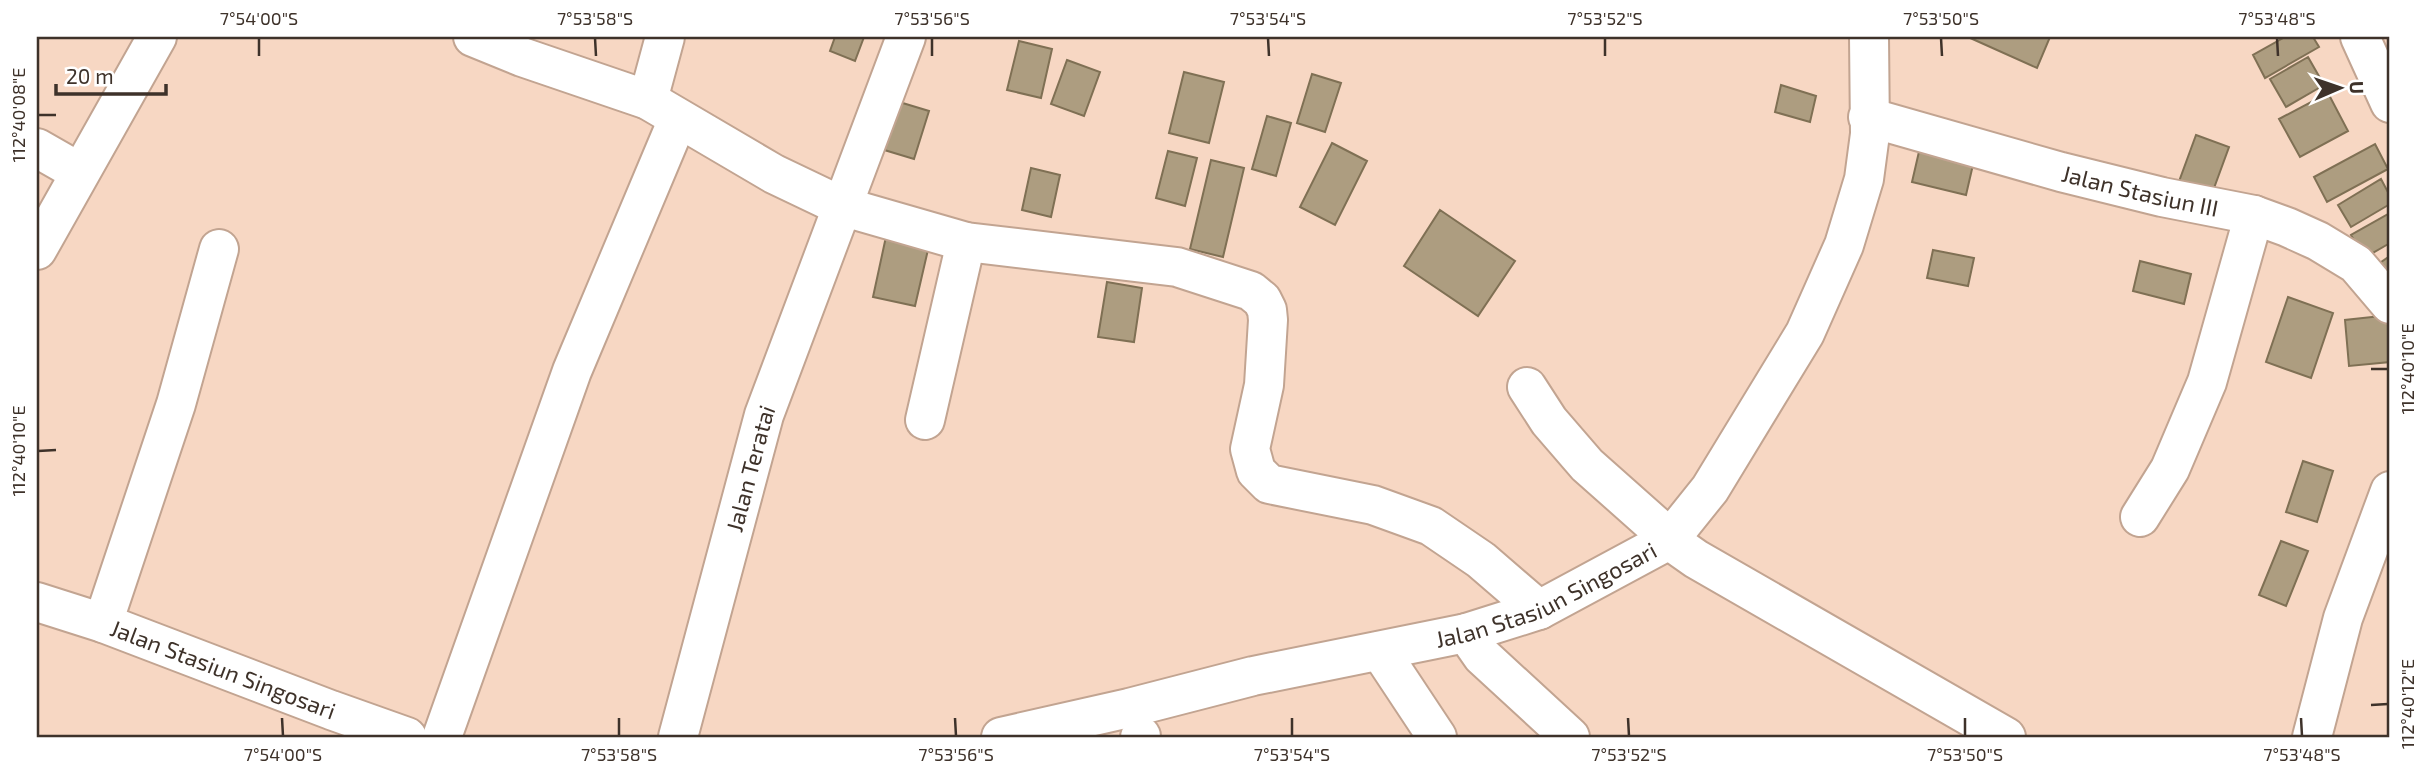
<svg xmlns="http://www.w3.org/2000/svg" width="2427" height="774" font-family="'Exo 2',sans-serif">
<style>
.building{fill:#ad9d80;stroke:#7f7054;stroke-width:2}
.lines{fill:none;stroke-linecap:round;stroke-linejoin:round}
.minor-casing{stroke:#c2a491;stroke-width:42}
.minor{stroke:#fff;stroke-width:38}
.ticks{fill:none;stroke:#3e322a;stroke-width:2.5}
.labels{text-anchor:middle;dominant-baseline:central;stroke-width:5;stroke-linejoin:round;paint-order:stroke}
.street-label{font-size:23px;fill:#3e322a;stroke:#fff}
.neatline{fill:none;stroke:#3e322a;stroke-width:2.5}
.ticks-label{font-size:18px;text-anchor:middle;fill:#3e322a}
</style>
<rect width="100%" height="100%" fill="#f7d7c3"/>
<path class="building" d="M835,37H864L855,61L830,51Z
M1968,37H2050L2037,68Z
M2285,37H2313L2319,47L2265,78L2253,55Z
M1019,41L1052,49L1041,98L1007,90Z
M2308,57L2324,85L2286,107L2270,79Z
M1067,60L1100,72L1084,116L1051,104Z
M1184,72L1224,82L1209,143L1169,133Z
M1312,74L1341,83L1325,132L1297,123Z
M1781,85L1816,96L1810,122L1775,112Z
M2328,93L2348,131L2300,157L2279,119Z
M896,101L929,111L914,159L881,149Z
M1267,116L1291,123L1276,176L1252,169Z
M2196,135L2229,147L2210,199L2177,187Z
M1332,143L1367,161L1335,225L1300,207Z
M1921,143L1975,156L1966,195L1912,182Z
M2375,144L2388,169L2327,202L2314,177Z
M1168,151L1197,158L1185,206L1156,198Z
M1211,160L1244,168L1223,257L1190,249Z
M1031,168L1060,175L1051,217L1022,210Z
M2381,179L2390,196V204L2351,227L2338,205Z
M1440,210L1515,261L1478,316L1404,266Z
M2390,213V243L2364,258L2351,235Z
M887,232L930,241L915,306L873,297Z
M1933,250L1974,258L1968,286L1927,278Z
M2390,256V299L2371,269Z
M2140,261L2191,274L2184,304L2133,291Z
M1107,282L1142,288L1134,342L1098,337Z
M2288,297L2333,313L2311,378L2266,362Z
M2390,315V362L2349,366L2345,320Z
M2303,461L2333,471L2317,522L2286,512Z
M2281,541L2308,551L2286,606L2259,595Z"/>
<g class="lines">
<defs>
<g id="minor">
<path d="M473,37L522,57L648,100L774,174L841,206L966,242L1177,267L1251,291L1262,300L1267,310L1268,320L1264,385L1250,449L1256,471L1269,484L1373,505L1431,526L1481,560L1539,610"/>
<path d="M2360,37L2390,103"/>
<path d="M648,100L665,37"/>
<path id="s1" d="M1868,117L2061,172L2162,197L2254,215L2287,227L2318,241L2356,264L2390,304"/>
<path d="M37,148L79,172"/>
<path d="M37,250L157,37"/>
<path d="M1527,387L1549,421L1587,465L1658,528L1669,540L1696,559L2006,737"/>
<path d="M925,420L966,242"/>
<path d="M2140,517L2170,469L2207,382L2254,215"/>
<path id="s2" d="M37,602L103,623L331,710L407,737"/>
<path d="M103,623L176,404L219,249"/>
<path d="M1466,633L1482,656L1570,737"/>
<path d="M1380,651L1437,737"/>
<path d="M442,737L572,371L678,119"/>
<path id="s3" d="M678,737L764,415L906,37"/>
<path id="s4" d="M1001,737L1129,708L1253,676L1466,633L1539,610L1669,540L1710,489L1805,333L1844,245L1864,179L1870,134L1869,37"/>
<path d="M1140,737L1141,736"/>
<path d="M2312,737L2343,618L2390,491"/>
</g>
</defs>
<use href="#minor" class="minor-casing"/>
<use href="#minor" class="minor"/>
</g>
<path class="ticks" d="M259,38V56M595,38L596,56M932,38V56M1268,38L1269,56M1605,38V56M1941,38L1942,56M2277,38L2278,56M38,115H56M2371,369H2388M38,451L56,450M2371,705L2388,704M282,718L283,736M619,718V736M955,718L956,736M1292,718V736M1628,718L1629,736M1965,718V736M2301,718L2302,736"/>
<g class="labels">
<g class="street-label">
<text stroke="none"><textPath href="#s1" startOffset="282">Jalan Stasiun III</textPath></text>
<text stroke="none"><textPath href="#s3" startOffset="278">Jalan Teratai</textPath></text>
<text stroke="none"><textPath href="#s4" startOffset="565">Jalan Stasiun Singosari</textPath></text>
<text stroke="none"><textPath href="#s2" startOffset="198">Jalan Stasiun Singosari</textPath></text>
</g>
</g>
<rect width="2427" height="774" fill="none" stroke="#ffffff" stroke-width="77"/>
<g transform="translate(2340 88) rotate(88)" stroke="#ffffff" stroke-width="5" paint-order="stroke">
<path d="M0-5L12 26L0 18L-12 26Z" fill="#3e322a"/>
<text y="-10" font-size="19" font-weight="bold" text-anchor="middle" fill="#3e322a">U</text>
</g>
<path d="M56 84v10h110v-10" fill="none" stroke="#3e322a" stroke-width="3.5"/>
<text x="66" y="84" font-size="21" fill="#3e322a" stroke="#ffffff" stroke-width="5" paint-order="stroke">20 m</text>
<rect x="38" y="38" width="2350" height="698" class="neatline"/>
<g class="ticks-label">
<text x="259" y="25">7°54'00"S</text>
<text x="595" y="25">7°53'58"S</text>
<text x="932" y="25">7°53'56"S</text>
<text x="1268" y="25">7°53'54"S</text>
<text x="1605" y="25">7°53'52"S</text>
<text x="1941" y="25">7°53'50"S</text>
<text x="2277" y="25">7°53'48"S</text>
<text transform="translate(19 115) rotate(-90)" y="6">112°40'08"E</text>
<text transform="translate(2408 369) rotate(-90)" y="6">112°40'10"E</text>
<text transform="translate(19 451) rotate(-90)" y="6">112°40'10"E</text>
<text transform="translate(2408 704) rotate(-90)" y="6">112°40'12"E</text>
<text x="283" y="761">7°54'00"S</text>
<text x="619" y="761">7°53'58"S</text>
<text x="956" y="761">7°53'56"S</text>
<text x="1292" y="761">7°53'54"S</text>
<text x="1629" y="761">7°53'52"S</text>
<text x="1965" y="761">7°53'50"S</text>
<text x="2302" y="761">7°53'48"S</text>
</g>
</svg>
